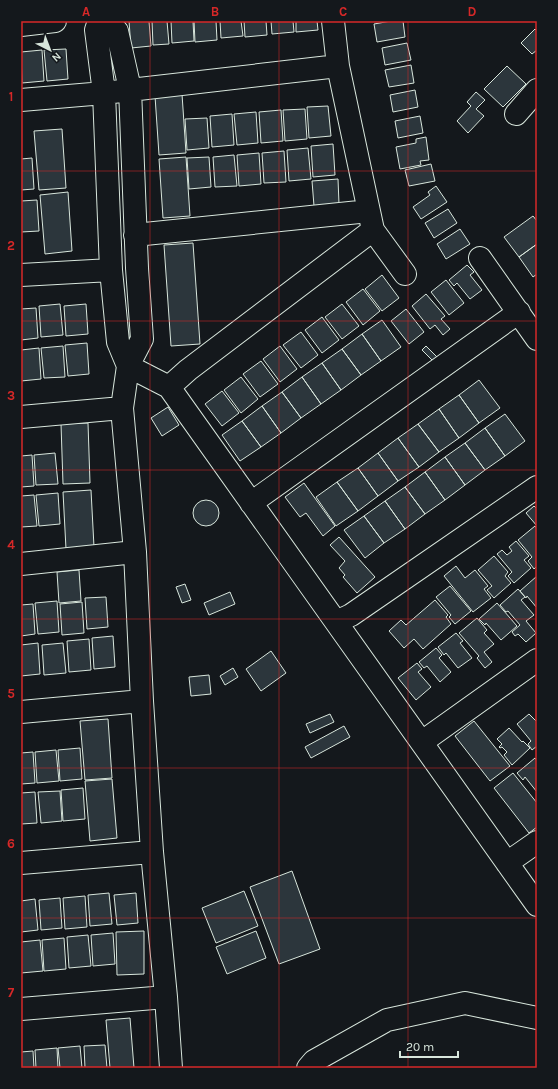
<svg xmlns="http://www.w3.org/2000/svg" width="558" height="1089" font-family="Karla,sans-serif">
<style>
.building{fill:#2c363c;stroke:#d8e6dc}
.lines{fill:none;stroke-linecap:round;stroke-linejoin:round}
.minor-casing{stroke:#d8e6dc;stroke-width:24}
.minor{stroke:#14181c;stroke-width:22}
.grid{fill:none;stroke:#d62828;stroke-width:1;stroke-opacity:0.55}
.neatline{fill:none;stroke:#d62828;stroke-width:1.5}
.grid-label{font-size:13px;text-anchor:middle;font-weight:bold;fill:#d62828}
</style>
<rect width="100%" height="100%" fill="#14181c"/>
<path class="building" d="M129,21H149L151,46L131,48Z
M152,21H167L169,44L153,45Z
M171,21H193L194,41L172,43Z
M194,21H216L217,40L195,42Z
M220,21H241L243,36L221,38Z
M244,21H266L267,35L245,37Z
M271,21H293L294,32L272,34Z
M296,21H317L318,30L296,32Z
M391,21H403L405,37L377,42L374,24Z
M535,29L537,31V50L532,54L521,43Z
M407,43L411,60L385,65L382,48Z
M66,49L68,79L47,81L44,50Z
M42,50L44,81L22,83L21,52Z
M411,65L414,83L389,87L385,70Z
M507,66L526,84L503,107L484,89Z
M415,90L418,107L393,112L390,95Z
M476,92L485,100L476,109L484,116L468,133L457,121L471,106L467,102Z
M182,94L186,153L159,155L155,96Z
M328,106L331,136L309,138L307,107Z
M305,109L307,139L285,141L283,110Z
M281,110L283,141L261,143L259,112Z
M256,112L258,143L237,145L234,114Z
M232,114L234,145L212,147L210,116Z
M420,116L423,133L398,138L395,121Z
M207,118L209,148L187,150L185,119Z
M62,129L66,188L39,190L34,131Z
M426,137L429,160L420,161L421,165L400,169L396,147L416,143V139Z
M333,144L335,175L313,177L311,146Z
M308,148L311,179L289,181L287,150Z
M284,151L286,182L264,183L262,153Z
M259,153L261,184L239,186L237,155Z
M234,155L237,186L215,187L213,157Z
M186,157L190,216L163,218L159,159Z
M209,157L211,187L189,189L187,158Z
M32,158L34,189L21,190V159Z
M431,164L435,181L409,186L405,170Z
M338,179L339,204L314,206L312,181Z
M436,186L447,202L421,219L413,207L430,195L428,192Z
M68,192L72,251L45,254L40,195Z
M37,200L39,231L21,232V201Z
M448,209L457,223L434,238L425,223Z
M533,216L537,221V244L519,257L504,237Z
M460,229L470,244L446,259L437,244Z
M193,243L200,344L171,346L164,245Z
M537,244V274L533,277L519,257Z
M467,265L474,272L470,275L482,290L470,299L457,283L454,286L449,280Z
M382,275L399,298L382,311L365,289Z
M446,280L464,303L449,315L431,292Z
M363,289L380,311L363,325L346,302Z
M426,294L445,316L441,319L450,329L443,335L435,325L430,329L412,306Z
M60,304L63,335L41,337L39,306Z
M86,304L88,334L66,336L64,306Z
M342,304L359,326L342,339L325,317Z
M36,308L38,338L21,340V309Z
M406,309L424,332L409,344L391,321Z
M322,317L339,340L322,353L305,330Z
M382,320L401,347L381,361L362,334Z
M301,332L318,355L301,368L283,345Z
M362,334L381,361L361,375L342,349Z
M87,343L89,374L68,376L65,345Z
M63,346L65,377L44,378L41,348Z
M280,346L297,369L280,382L263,359Z
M426,346L437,357L433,361L422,350Z
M39,348L41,379L21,381V350Z
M342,349L361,375L341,390L322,363Z
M261,361L278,384L260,397L243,374Z
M322,363L341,390L321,404L302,377Z
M241,377L258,399L241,413L224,390Z
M302,377L321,404L301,418L282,392Z
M479,380L500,408L479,423L459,395Z
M222,391L239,413L222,426L205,404Z
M282,392L301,418L281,433L262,406Z
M459,395L479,423L459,438L439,409Z
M262,406L281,433L261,447L242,421Z
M168,407L179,425L162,436L151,418Z
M439,409L459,438L439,452L418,424Z
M505,414L525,441L505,456L485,428Z
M242,421L261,447L240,461L222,435Z
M88,423L90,483L63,484L61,424Z
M418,424L439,452L419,467L398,438Z
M485,428L505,456L485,470L465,443Z
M398,438L419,467L398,481L378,453Z
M465,443L485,470L465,485L445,457Z
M55,453L58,484L36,485L34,455Z
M378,453L398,481L378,496L358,468Z
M32,455L34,486L21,487V456Z
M445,457L465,485L445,500L425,472Z
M358,468L378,496L358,511L337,482Z
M425,472L445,500L425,514L405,487Z
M337,482L358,511L336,526L316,497Z
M304,483L335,526L323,536L306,513L300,517L285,497Z
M405,487L425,514L405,529L385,501Z
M91,490L94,547L66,549L63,492Z
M58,493L60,524L39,526L36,495Z
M34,495L37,526L21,527V496Z
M193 513a13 13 0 1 1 26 0a13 13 0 1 1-26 0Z
M385,501L405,529L384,543L364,516Z
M534,506L537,509V526L526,513Z
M364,516L384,543L365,558L344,530Z
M535,526L537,529V566L534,569L528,561L532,557L518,540Z
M339,537L375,577L357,593L343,577L345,575L339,568L345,561L330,545Z
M516,541L529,556L524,560L531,568L514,583L508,576L512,572L497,554L502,550L507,555L512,551L509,547Z
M494,556L508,572L505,576L511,583L494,598L487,590L492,586L478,570Z
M456,566L465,578L475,570L488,586L484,589L491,598L473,612L444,576Z
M79,570L81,601L59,603L57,572Z
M537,576V608L527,596L526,598L520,591Z
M185,584L191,600L182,603L176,587Z
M450,586L471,611L455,624L449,617L451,615L436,597Z
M518,589L525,597L521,600L534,615L526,621L536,633L526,642L518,634L515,636L512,632L520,625L508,611L506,612L500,605Z
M230,592L235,604L209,615L204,603Z
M106,597L108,627L87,629L85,598Z
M435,600L448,615L446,617L451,624L423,649L414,639L404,648L389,631L401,620L406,625Z
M57,601L59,632L38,634L35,603Z
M82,602L84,633L62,635L60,604Z
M497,603L517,626L501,640L486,623L485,625L479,619Z
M33,604L35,634L21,636V605Z
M477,618L487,630L484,633L494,644L484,652L492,662L485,668L477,658L479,656L459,633Z
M456,633L463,641L460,643L472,658L458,668L446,653L444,655L438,647Z
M113,636L115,667L94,669L92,638Z
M89,639L91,670L69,672L67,641Z
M38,643L40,674L21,676V645Z
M63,643L66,673L44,675L42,645Z
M436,648L442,655L439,658L451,672L440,682L427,666L424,668L419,662Z
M271,651L286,673L261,691L246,669Z
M417,663L422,669L418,672L431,687L416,700L398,678Z
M233,668L238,677L225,685L220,676Z
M209,675L211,694L191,696L189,677Z
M330,714L334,722L310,733L306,724Z
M529,714L537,722V746L532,750L528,744L531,741L517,724Z
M108,719L112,778L85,780L80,721Z
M474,721L510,766L490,781L455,736Z
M344,726L350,737L311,758L305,747Z
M509,728L522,742L523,741L530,748L512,765L504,755L507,752L502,747L500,748L499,747L502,744L497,739Z
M80,748L82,779L60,781L58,750Z
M56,750L59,781L37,783L35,752Z
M33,752L35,783L21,784V753Z
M535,758L537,761V792L525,777L523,780L517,773Z
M513,773L537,803V827L529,833L494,788Z
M112,779L117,838L90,841L85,781Z
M83,788L85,819L63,821L61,790Z
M60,791L62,821L41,823L38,792Z
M35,792L37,823L21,824V793Z
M292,871L320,949L279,964L250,887Z
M244,891L258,926L216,943L202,908Z
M109,893L112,924L90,926L88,895Z
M136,893L138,923L117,925L114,895Z
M85,896L87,927L65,929L63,898Z
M60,898L62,928L41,930L39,900Z
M35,899L38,930L21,932V901Z
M144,931V974L117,975L116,932Z
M256,931L266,958L227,974L216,947Z
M113,933L115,964L93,966L91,935Z
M88,935L91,966L69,968L67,937Z
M64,938L66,969L44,971L42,940Z
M40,940L43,971L21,973V942Z
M130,1018L134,1068H110L106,1020Z
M105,1045L107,1068H85L84,1046Z
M80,1046L82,1068H60L58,1048Z
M57,1048L58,1068H36L35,1050Z
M33,1051L34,1068H21V1052Z"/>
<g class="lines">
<defs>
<path id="minor" d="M99,21L96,30L104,93L111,270L118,342L128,366L169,387L537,905
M107,21L117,31L130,89L137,268L142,339L128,366L122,408L135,552L142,701L152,852L166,997L171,1068
M333,21L338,66L373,230L405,274
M21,25L55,21
M21,100L104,93L338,66
M516,114L537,90
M135,235L369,211
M480,258L537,339
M21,275L111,270
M169,387L188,370L373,230
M21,417L122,408
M251,503L519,312
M21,564L135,552
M336,622L351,615L537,487
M21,712L142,701
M422,742L537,660
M21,863L152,852
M507,863L537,842
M21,1009L166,997
M308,1068L314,1061L387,1020L465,1003L537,1018"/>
</defs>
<use href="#minor" class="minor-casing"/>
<use href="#minor" class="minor"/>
</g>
<path class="grid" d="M150,21V1068M279,21V1068M408,21V1068M21,171H537M21,321H537M21,470H537M21,619H537M21,768H537M21,918H537"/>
<rect width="558" height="1089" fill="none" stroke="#14181c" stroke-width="44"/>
<g transform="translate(50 50) rotate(138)" stroke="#14181c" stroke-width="3" paint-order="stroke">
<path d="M0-3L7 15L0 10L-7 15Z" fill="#d8e6dc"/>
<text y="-6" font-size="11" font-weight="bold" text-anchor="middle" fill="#d8e6dc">N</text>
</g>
<path d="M400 1051v6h58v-6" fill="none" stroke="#d8e6dc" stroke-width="2"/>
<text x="406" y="1051" font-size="12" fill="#d8e6dc" stroke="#14181c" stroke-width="3" paint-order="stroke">20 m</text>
<rect x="22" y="22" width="514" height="1045" class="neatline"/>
<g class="grid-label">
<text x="86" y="16">A</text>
<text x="215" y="16">B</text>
<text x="343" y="16">C</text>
<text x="472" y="16">D</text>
<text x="11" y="101">1</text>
<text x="11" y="250">2</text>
<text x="11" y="400">3</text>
<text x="11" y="549">4</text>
<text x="11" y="698">5</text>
<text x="11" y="848">6</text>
<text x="11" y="997">7</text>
</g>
</svg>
